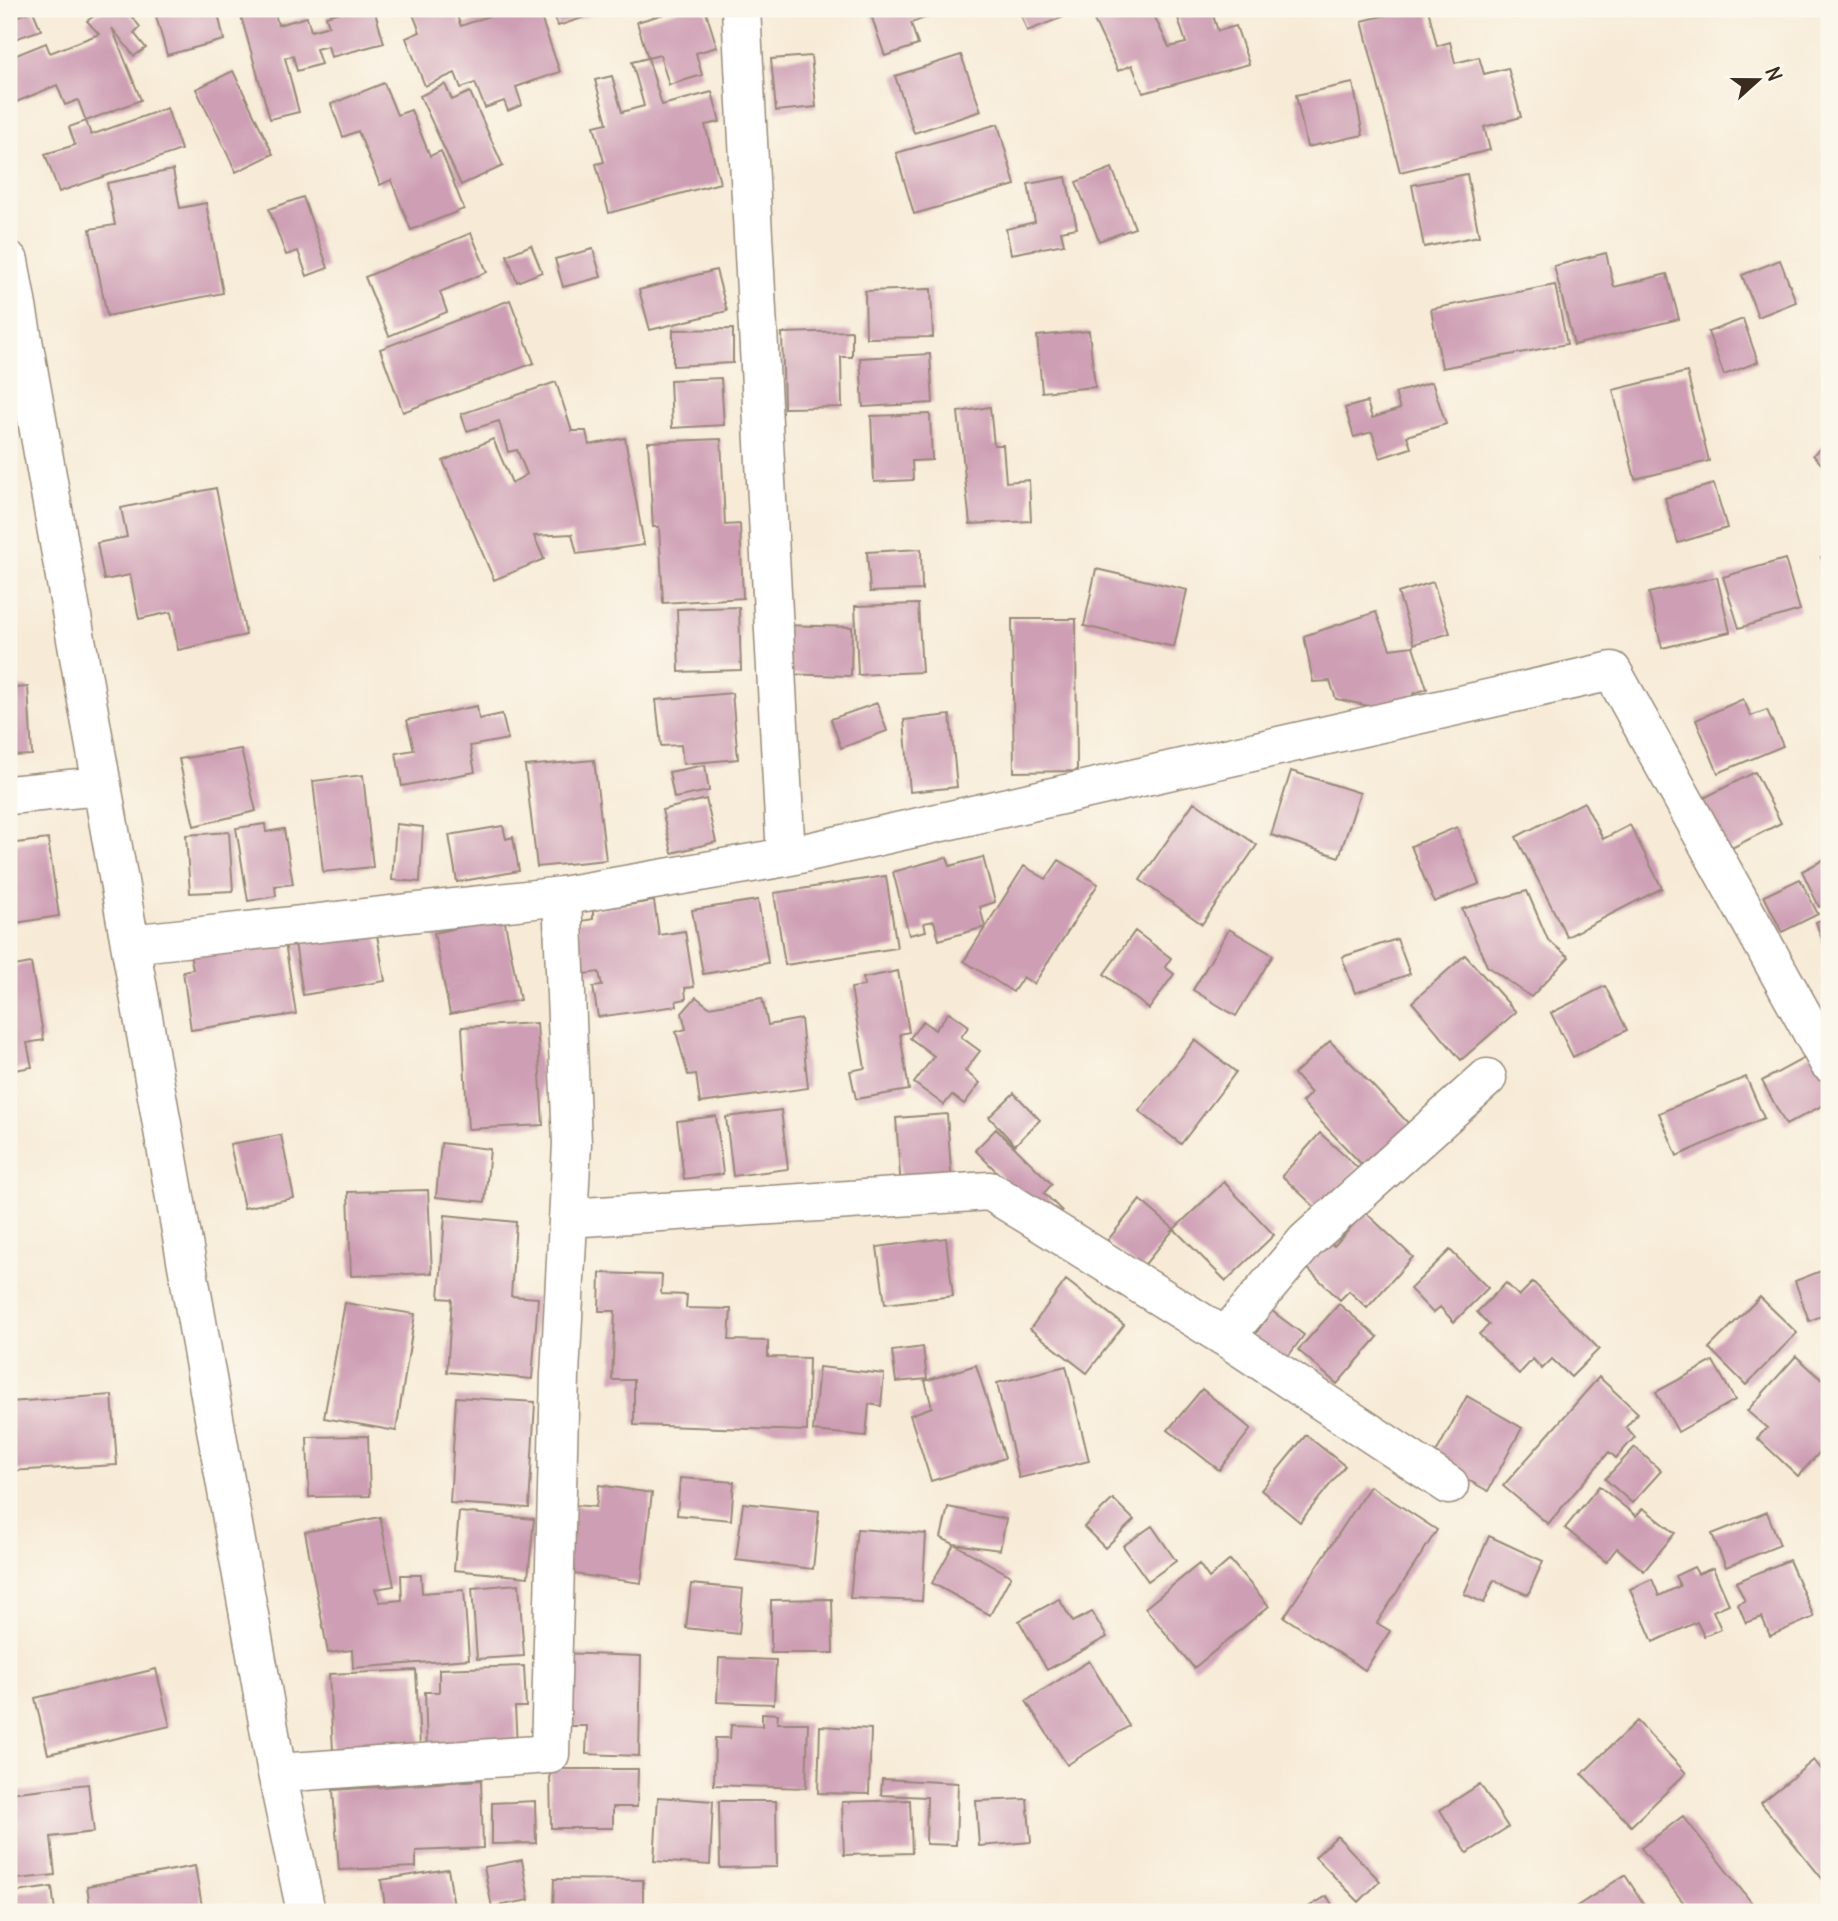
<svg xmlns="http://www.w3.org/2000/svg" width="1838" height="1921" font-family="Delius,sans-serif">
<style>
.building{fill:#ce9eb4}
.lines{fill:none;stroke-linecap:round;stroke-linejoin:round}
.minor-casing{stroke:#998a7a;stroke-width:41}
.minor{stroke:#fff;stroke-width:38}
</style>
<rect width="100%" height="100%" fill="#fbf7ec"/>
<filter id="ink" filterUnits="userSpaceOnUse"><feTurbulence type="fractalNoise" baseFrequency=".0143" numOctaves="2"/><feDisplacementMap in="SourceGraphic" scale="14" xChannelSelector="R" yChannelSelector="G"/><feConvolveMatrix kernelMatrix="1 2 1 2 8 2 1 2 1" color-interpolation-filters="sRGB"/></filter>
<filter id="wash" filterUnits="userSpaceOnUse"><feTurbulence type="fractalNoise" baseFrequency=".00686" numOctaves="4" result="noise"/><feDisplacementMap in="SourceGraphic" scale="28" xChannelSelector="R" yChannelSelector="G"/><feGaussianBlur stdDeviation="1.57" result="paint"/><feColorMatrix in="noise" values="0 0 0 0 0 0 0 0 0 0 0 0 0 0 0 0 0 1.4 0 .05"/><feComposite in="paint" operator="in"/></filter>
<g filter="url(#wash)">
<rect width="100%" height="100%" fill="#f7ebd7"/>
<g id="blocks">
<path class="building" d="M104,9H126L140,27L134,33L146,48L134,56L112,28L141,100L86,121L78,100L65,105L57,85L9,105V42L14,56L46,43L50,53L99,34L87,21Z
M154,9H217L224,40L167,55Z
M239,9H274L278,25L307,17L311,31L329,26L326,16L351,9H374L384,43L331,57L328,46L316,49L321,64L297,71L293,56L285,58L299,112L270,119Z
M411,9H454L461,26L500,12L499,9H538L560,72L516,87L522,105L508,111L504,101L485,108L475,83L461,88L455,73L425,86L406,38L420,32Z
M552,9H609L558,26Z
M681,9H705L717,47L696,53L702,75L669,85L660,55L648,58L637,22Z
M869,9H948L911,23L918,45L885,56Z
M1019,9H1084L1027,31Z
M1106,9H1151L1169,47L1186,43L1175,9H1211L1218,31L1236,26L1249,64L1143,93L1132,65L1118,71L1092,16Z
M1412,9H1428L1437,46L1450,42L1455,63L1479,57L1484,74L1508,68L1521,117L1484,127L1490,150L1400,172L1362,21Z
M33,11L41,30L15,39L9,19Z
M961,55L981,111L914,133L895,76Z
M811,56L816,107L776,111L771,59Z
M648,58L662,105L712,92L720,122L705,125L720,183L609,213L596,164L604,162L594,126L607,123L595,80L612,76L622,112L644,106L632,62Z
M233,71L273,154L236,172L196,89Z
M384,83L397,115L411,110L430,156L441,151L464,209L411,230L391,180L380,185L358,131L343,137L331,104Z
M1353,83L1363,135L1307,147L1296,95Z
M445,84L452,100L470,92L503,166L461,185L420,96Z
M167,108L181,150L59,192L45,154L75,145L69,127L86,121L91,135Z
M998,124L1015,185L914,214L896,153Z
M1112,168L1135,228L1099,241L1076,182Z
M173,170L180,208L206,203L223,293L107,316L90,229L115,225L107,183Z
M1467,174L1479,236L1424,247L1412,185Z
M1066,177L1077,228L1061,231L1064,244L1011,254L1006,229L1035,222L1028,184Z
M303,197L328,268L307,276L298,251L286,255L269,209Z
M471,233L487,272L440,292L447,312L389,336L365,277Z
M531,245L542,272L517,282L507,255Z
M593,249L601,277L563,287L555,259Z
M1606,253L1614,287L1667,274L1679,319L1574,345L1554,266Z
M1780,260L1796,302L1758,317L1742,275Z
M716,270L727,311L650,330L639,290Z
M1555,285L1567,344L1442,368L1431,309Z
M931,289L933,337L866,338L865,291Z
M510,300L534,363L403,412L380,349Z
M1743,319L1758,362L1724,375L1708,332Z
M733,329V363L673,366V330Z
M852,331V357H841L842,407L784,408L782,333Z
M1089,331L1095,387L1042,392L1037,336Z
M930,354L933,403L863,407L860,358Z
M1687,372L1709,461L1635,479L1613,390Z
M721,378L724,425L672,428L670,380Z
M556,382L572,431H586L589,445L625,438L644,545L577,554L572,534L534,536L544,559L494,580L443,461L493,439L512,483L527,474L517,450L508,452L499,421L467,431L461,414Z
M1432,382L1446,424L1407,436L1411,448L1380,458L1372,432L1354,437L1345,408L1367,402L1372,418L1400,409L1395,393Z
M990,407L994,445H1003L1006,482L1029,480L1031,521L970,524L958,412Z
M930,414L932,460L912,461L913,480L874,482L871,416Z
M721,439L725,525L740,524L743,598L663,603L659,527H653L648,442Z
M1829,440V472L1813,455Z
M1714,484L1727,528L1678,543L1665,498Z
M216,488L246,635L178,650L171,612L139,619L130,575L104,580L97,543L127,537L121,508Z
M921,549L922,590L870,592L867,552Z
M1829,555V582L1821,557Z
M1785,559L1800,610L1739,628L1723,577Z
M1096,569L1187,590L1174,647L1084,626Z
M1717,577L1730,632L1662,648L1649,593Z
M1433,582L1450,633L1414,644L1398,593Z
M918,604L922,672L858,675L855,606Z
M739,607L741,670L679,672L677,609Z
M1376,612L1390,649L1413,646L1427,689L1413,694L1407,714L1336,699L1330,681L1313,682L1304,636Z
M1012,619H1076L1077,771L1014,772Z
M780,625L852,627L851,676L779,674Z
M9,667H14L15,688L28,687L32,755L9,756Z
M732,693L738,759L683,764L681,745L661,746L656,700Z
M1743,699L1751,716L1767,710L1783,746L1718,773L1696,720Z
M877,703L887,731L841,748L831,719Z
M477,706L479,719L502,714L508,739L470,746L475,772L402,786L396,753L414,750L407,720Z
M950,715L957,787L910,792L904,720Z
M241,749L256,811L194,826L179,759Z
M594,760L606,860L537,867L525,766Z
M705,765L709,791L674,798L669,772Z
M1291,771L1360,793L1339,857L1271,835Z
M1755,772L1781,823L1722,853L1696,802Z
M363,775L373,867L323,872L313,781Z
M706,799L716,842L672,853L662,810Z
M1194,802L1257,845L1202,924L1140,880Z
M1584,802L1603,839L1630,825L1662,888L1567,937L1516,837Z
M265,824L266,832L284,829L293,884L275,886L276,896L248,901L236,828Z
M396,824L423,827L420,882L392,880Z
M503,826L506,839L513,837L519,871L457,882L449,835Z
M1457,827L1479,884L1434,902L1411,846Z
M229,832L233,891L190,893L186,835Z
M48,839L59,916L9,924V844Z
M947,857L950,866L983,857L995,902L980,907L985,927L939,940L934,921L924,923L926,931L909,935L893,872Z
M1829,857V902L1819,907L1802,871Z
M1059,860L1098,884L1034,984L1023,977L1013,992L964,961L1024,866L1046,879Z
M886,876L897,948L785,965L774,893Z
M1800,879L1818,914L1782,932L1764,896Z
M1527,891L1548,940L1569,957L1531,997L1487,966L1462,909Z
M758,900L768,963L703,974L692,910Z
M654,901L659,935L685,931L694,987L685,988L686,999L676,1001L677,1006L598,1017L593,987L602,986L599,972L584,974L577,922L593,919V910Z
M504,917L520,1000L450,1014L434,933Z
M1829,917V947L1825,948L1816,922Z
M376,929L385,981L303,995L295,943Z
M1229,929L1273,955L1236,1016L1193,990Z
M1135,931L1171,958L1165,967L1174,974L1149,1009L1104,974Z
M284,936L296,1014L191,1030L183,971L193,969L189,949Z
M1397,939L1410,974L1355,993L1342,957Z
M1465,955L1516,1012L1461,1060L1412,1002Z
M31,963L44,1040L27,1043L32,1067L9,1071V967Z
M898,971L909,1032L900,1034L909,1090L856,1099L850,1071L865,1068L851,988L864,986L863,978Z
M1605,986L1627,1030L1573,1057L1551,1013Z
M696,997L709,1007L762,998L768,1025L801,1019L808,1088L700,1103L696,1074L688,1075L676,1032L686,1029L682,1013Z
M949,1012L969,1026L961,1037L980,1051L965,1071L980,1083L964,1104L952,1095L944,1105L914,1083L934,1056L910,1038L923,1021L935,1030Z
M537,1023L543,1125L468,1129L462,1027Z
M1195,1040L1236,1072L1181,1144L1139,1111Z
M1330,1041L1410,1125L1366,1169L1302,1102L1311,1093L1294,1074Z
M1819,1050L1829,1070V1102L1786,1125L1762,1081Z
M1746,1077L1764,1118L1677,1156L1659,1113Z
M1014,1093L1040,1120L1015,1145L989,1117Z
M781,1110L788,1169L733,1176L726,1117Z
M947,1114L952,1185L901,1189L896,1118Z
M716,1116L723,1174L684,1179L677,1121Z
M996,1129L1052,1184L1044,1193L1062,1211L1049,1224L975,1150Z
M1320,1133L1358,1168L1319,1211L1282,1176Z
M281,1135L294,1198L244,1208L230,1144Z
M441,1143L490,1149L485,1202L436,1197Z
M1224,1182L1274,1235L1226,1281L1174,1229Z
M428,1190L432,1273L351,1276L348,1192Z
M1140,1200L1174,1229L1141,1269L1107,1241Z
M1365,1212L1413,1257L1367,1308L1349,1291L1340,1300L1303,1264L1326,1239L1334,1246Z
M445,1215L516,1222L511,1296L538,1298L532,1379L447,1372L452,1299L439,1298Z
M946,1238L953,1296L885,1304L877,1247Z
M1450,1250L1488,1288L1454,1322L1440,1307L1433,1313L1410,1289Z
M1829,1268V1313L1809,1321L1795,1281Z
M600,1273L662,1275L661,1294L687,1295L686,1308L731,1309L729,1340L768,1341V1357L809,1358L807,1431L634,1425V1380H612L615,1311H599Z
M1066,1280L1124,1325L1087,1373L1030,1329Z
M1533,1282L1599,1349L1571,1377L1552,1359L1542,1369L1533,1359L1519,1374L1479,1334L1489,1325L1477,1312L1506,1283L1519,1296Z
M1760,1297L1797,1333L1746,1385L1709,1348Z
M345,1303L415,1314L396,1431L324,1418Z
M1339,1304L1378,1337L1337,1384L1298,1350Z
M1272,1311L1304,1335L1280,1367L1249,1343Z
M923,1347L927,1379L896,1382L892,1351Z
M1796,1356L1829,1386L1826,1396L1829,1399V1442L1798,1476L1757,1438L1767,1428L1747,1411Z
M1713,1361L1735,1400L1678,1432L1656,1392Z
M976,1365L1005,1458L931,1481L910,1415L932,1407L925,1381Z
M1066,1366L1089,1461L1019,1478L997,1383Z
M819,1367L884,1374L881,1406L869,1404L866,1436L813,1431Z
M1599,1377L1638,1413L1626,1427L1635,1437L1616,1458L1609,1452L1548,1524L1503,1486Z
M1202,1389L1251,1429L1219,1470L1168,1430Z
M112,1395L117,1465L9,1471V1402Z
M1467,1396L1522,1428L1488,1491L1432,1460Z
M456,1397L535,1402L529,1508L450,1503Z
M1306,1435L1345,1466L1300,1522L1261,1490Z
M368,1436L370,1496L309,1497L307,1437Z
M1635,1447L1661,1471L1632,1503L1605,1479Z
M680,1478L734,1482L731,1520L677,1515Z
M599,1485L652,1493L641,1583L566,1573L575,1505L596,1507Z
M1370,1486L1437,1530L1377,1623L1390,1631L1365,1670L1284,1617Z
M1599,1486L1636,1516L1643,1508L1675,1533L1644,1571L1617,1548L1606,1562L1565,1528Z
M1113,1499L1134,1520L1105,1548L1084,1527Z
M743,1503L819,1511L813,1569L736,1560Z
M948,1507L1006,1519L1000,1550L954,1544L1011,1576L990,1615L932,1583L954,1544L941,1538Z
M459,1512L534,1519L528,1577L454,1570Z
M1767,1512L1780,1545L1726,1567L1712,1534Z
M380,1517L394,1586L375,1589L380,1602L402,1600L401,1575H421L422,1593L464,1590L469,1659L353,1668L352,1650L328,1653L305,1532Z
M1152,1526L1176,1561L1148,1581L1123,1546Z
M857,1529L926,1534L922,1601L850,1598Z
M1489,1536L1543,1561L1528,1595L1494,1580L1484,1603L1464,1594Z
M1230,1560L1269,1606L1194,1668L1145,1608L1199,1564L1209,1578Z
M1789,1560L1814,1617L1770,1636L1762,1617L1746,1623L1738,1604L1745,1601L1736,1582Z
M1694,1567L1698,1574L1713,1568L1729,1604L1713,1611L1721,1629L1704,1636L1697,1622L1653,1642L1630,1589L1652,1579L1659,1596L1680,1586L1675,1576Z
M519,1584L524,1656L477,1659L472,1588Z
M691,1584L743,1589L739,1634L686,1628Z
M832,1599L833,1653H771V1600Z
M1059,1599L1073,1622L1092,1612L1107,1637L1047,1670L1019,1621Z
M559,1653L641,1656L639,1756L586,1754L587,1726H558Z
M719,1658L776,1660L774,1704L717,1702Z
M1089,1661L1129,1726L1067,1765L1026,1701Z
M524,1666L526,1707H515L517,1746L427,1750L425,1692H439V1669Z
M156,1669L170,1726L48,1754L35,1698Z
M416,1670L420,1747L333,1751L329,1674Z
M762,1713L778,1714L777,1723H808L806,1788L714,1785L715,1738H730L731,1725L762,1726Z
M1637,1721L1686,1773L1631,1826L1582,1774Z
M820,1726L871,1729L869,1794L818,1793Z
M1814,1760L1829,1779L1828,1886L1761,1803Z
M550,1769H638L637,1807H613V1828H551Z
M882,1779L958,1783L956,1845L926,1844L927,1797L881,1795Z
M481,1780L483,1848L416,1851V1867L339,1870L333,1790Z
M88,1784L94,1832L51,1837L55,1875L9,1880V1793Z
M1480,1784L1508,1827L1467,1853L1440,1810Z
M658,1797L713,1801L710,1865L654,1861Z
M1027,1799L1031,1842L979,1846L976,1801Z
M910,1800L912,1853L844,1855L842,1802Z
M535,1801L536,1843L492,1844V1803Z
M719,1801H776L777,1867L720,1868Z
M1683,1816L1759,1912H1691L1641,1848Z
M1337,1836L1380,1881L1359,1902L1315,1857Z
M522,1860L529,1900L492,1907L484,1867Z
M195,1866L203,1912H91L87,1886Z
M448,1869L455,1912H386L381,1880Z
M1625,1875L1649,1912H1568Z
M554,1879L643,1880V1912H553Z
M52,1887L55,1912H9V1893Z
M1327,1896L1336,1912H1300Z"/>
</g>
</g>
<g filter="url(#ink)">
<use href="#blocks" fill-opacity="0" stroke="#998a7a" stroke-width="2"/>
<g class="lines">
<defs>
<path id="minor" d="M741,9L786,857
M9,261L277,1773L306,1912
M9,795L100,786
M130,944L562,896L786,857L1612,671L1829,1063
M568,1218L990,1191L1225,1337L1449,1485
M1225,1337L1306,1241L1487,1078
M277,1773L550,1754L560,1375L572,1144L562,896"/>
</defs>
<use href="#minor" class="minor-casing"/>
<use href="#minor" class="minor"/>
</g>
</g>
<rect width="1838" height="1921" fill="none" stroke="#fbf7ec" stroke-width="35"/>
<g transform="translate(1758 80) rotate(69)" stroke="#fbf7ec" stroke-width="5" paint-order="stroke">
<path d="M0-5L12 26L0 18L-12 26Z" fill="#3b2a1e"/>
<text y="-10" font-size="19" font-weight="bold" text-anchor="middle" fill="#3b2a1e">N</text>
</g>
</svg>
